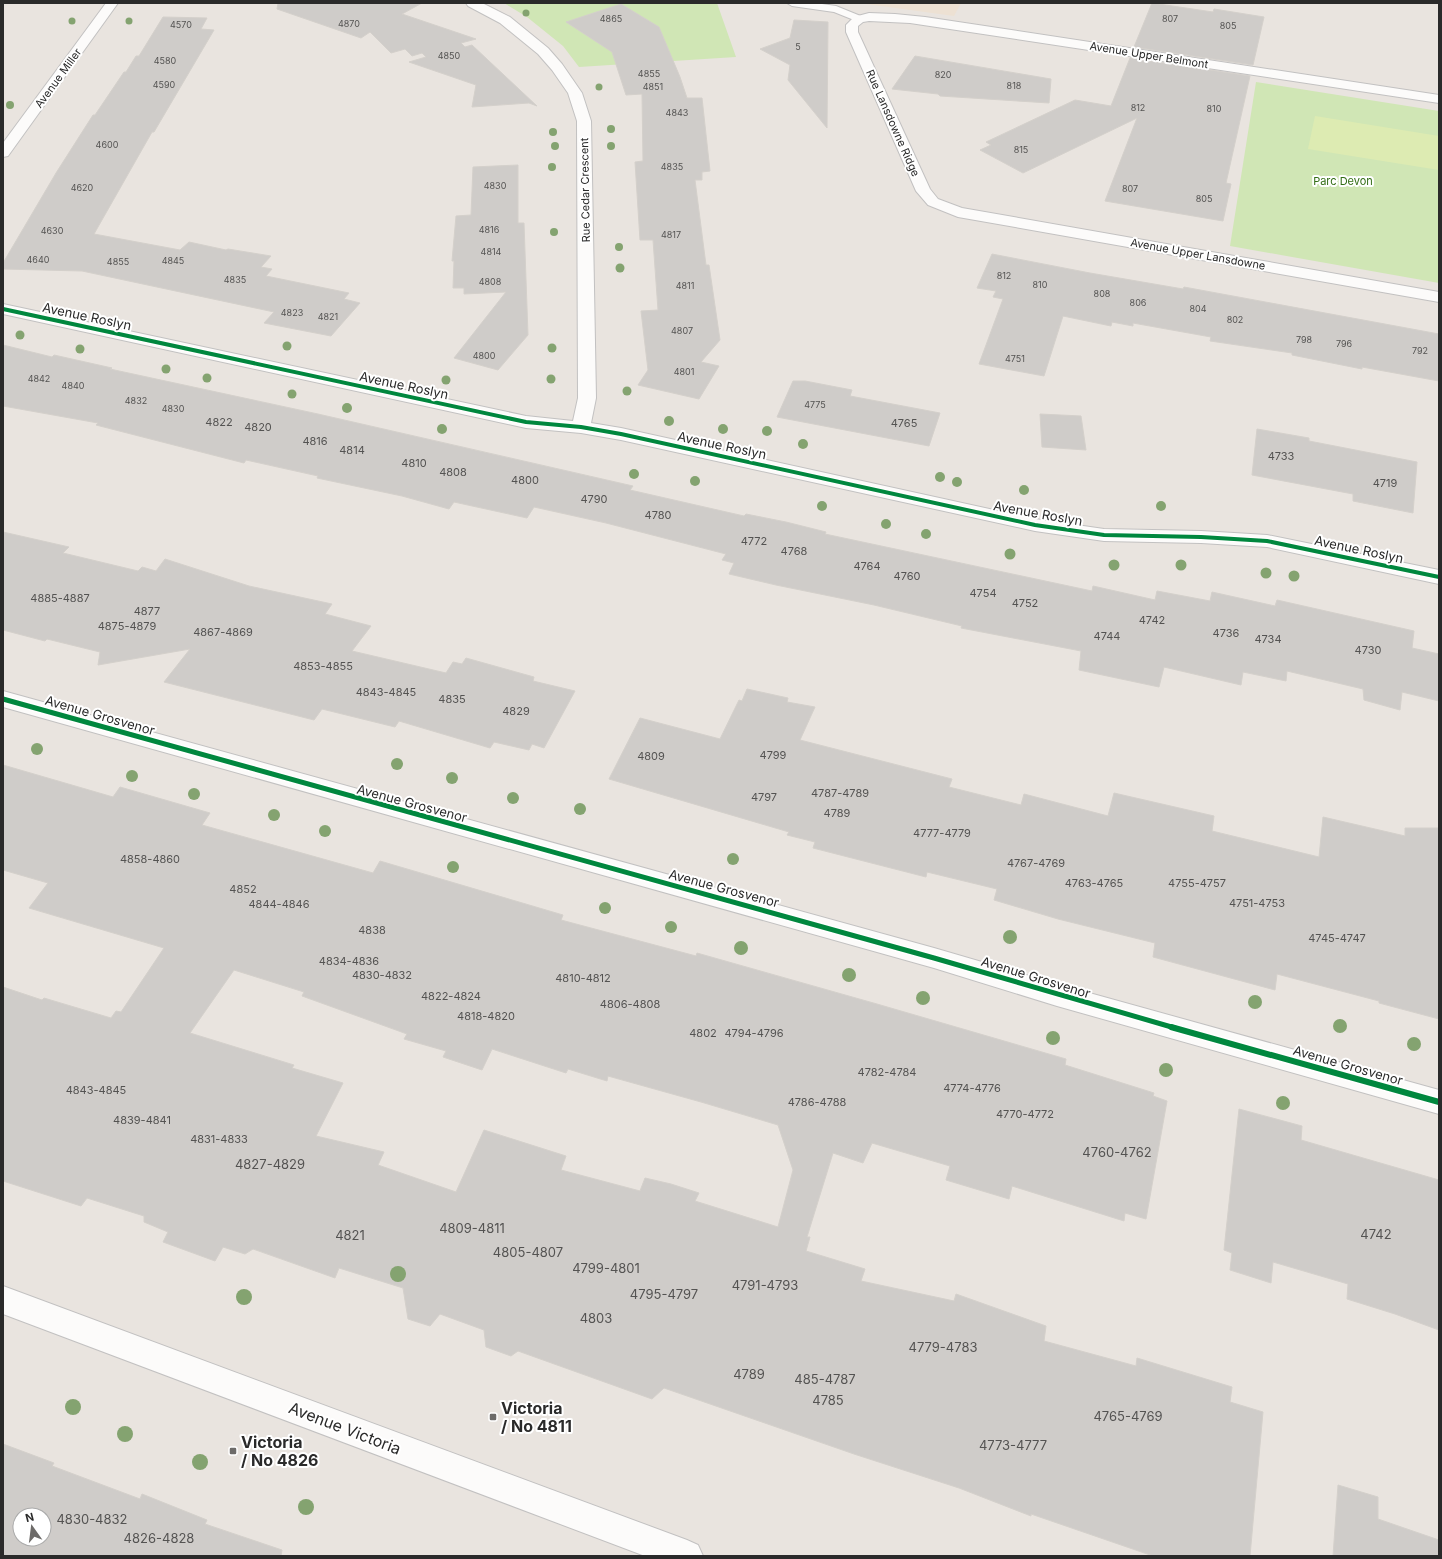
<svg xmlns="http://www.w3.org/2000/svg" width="1442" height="1559" font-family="Inter,sans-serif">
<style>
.education{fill:#ede1d3}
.green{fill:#d0e6b5}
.pitch{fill:#ddebb2}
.building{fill:#cfccc9;stroke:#d4d0cb;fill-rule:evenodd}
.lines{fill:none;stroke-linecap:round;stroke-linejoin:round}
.lane-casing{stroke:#c2c1c1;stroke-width:2}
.street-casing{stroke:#c2c1c1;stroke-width:2}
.secondary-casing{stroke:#c2c1c1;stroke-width:2}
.lane{fill:#fcfbfa;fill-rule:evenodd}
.street{fill:#fcfbfa;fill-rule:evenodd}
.secondary{fill:#fcfbfa;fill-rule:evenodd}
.cycleway-far2-casing{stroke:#fff;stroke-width:6}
.cycleway-far1-casing{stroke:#fff;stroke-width:8}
.cycleway-casing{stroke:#fff;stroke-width:9}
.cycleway-far2{stroke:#00873e;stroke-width:4}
.cycleway-far1{stroke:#00873e;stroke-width:5}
.cycleway{stroke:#00873e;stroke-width:6}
.tree{fill:#84a370}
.poi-dot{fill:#6d6b69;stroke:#fff;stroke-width:1.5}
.labels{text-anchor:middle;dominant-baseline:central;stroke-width:4;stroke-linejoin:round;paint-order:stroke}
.far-number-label{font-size:9px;fill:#545352}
.far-street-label{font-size:11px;fill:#2a2a2a;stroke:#fff}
.far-park-label{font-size:11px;fill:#326d15;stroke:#fff}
.number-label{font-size:11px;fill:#545352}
.street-label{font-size:13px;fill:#2a2a2a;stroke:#fff}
.near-number-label{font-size:13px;fill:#545352}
.near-poi-label{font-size:16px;font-weight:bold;fill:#2a2a2a;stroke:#fff;text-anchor:start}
.near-street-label{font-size:16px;fill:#2a2a2a;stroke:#fff}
</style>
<rect width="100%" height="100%" fill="#e9e4df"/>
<path class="education" d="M859,3H961L954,16Z"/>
<path class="green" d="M504,3H717L736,57L579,67L563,46L527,17Z
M1256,82L1439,111V283L1230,246Z"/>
<path class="pitch" d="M1315,116L1439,136V170L1308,149Z"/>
<path class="building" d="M278,3H422L402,14L476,39L461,43L465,47L472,45L537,106L529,103L472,107L476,85L409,62L426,57L422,53L412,56L405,49L391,53L370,32L361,38L277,9Z
M1152,3L1213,12L1214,9L1264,17L1253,65L1134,47Z
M621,4L659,27L680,77L687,98H702L710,171L702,172V180H695L706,265H709L720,340L701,362L719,366L699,399L638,385L648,370L641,311L658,310L653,240H640L635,162L643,161L642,94L626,95L612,52L566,22Z
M163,17L207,18L201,29L214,30L154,132H152L94,234L180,250L189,242L226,250L228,249L271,256L261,267L272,269L266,276L349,293L344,299L360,303L331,336L264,323L274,312L82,271L3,269V263L56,173L93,115H95L124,72H126L136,56H139Z
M794,20L828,22L827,128L788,80L790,65L760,49L790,38Z
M915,56L1051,79L1049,103L940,96L938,94L892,89Z
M1130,58L1250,76L1226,183L1231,184L1223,221L1105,201L1137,118L1023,173L980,150L991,145L986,142L1075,100L1111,106Z
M518,165V223H524L528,335L498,370L454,358L506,292L464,294V288H453L454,261H452L456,216L471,215L473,167Z
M992,254L1090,273L1183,289L1184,287L1439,334V381L1362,367V369L1292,355V353L1210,341L1211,337L1133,323V326L1112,322L1111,326L1063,316L1044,376L979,364L1003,299L993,297L996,291L977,288Z
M3,345L52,357L54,355L112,368L110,369L318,414L633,486L630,490L744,516L746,514L786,522L826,532L825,534L1092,591L1093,586L1155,600L1157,591L1210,601L1212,592L1275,606L1277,600L1414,631L1412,648L1439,654V701L1402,692L1400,710L1364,700L1363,689L1287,671L1286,681L1243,672L1241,685L1164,667L1159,687L1079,670L1081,651L961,628L962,626L874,605L776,585L729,574L734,563L722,560L726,554L606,523L534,507L527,518L454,502L449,509L402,496L317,478L318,476L246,460L244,463L96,425L98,423L3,406Z
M793,381H805L852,390L850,396L940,413L929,446L777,417Z
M1040,414L1081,416L1086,450L1042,447Z
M1257,429L1309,438V441L1417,462L1413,513L1353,501V494L1252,475Z
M3,532L69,547L63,553L138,571L142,567L156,571L165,559L249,586L332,604L325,614L371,626L352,651L446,673L453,662L462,664L466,658L534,677L533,681L575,691L544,748L532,744L529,750L494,742L490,748L399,721L395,727L322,709L314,720L164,682L190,649L98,665L100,652L47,639L45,641L3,630Z
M747,689L788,698L787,702L815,707L800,740L952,779L949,787L1021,805L1024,794L1108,816L1114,793L1214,816L1212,831L1319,857L1323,817L1405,836V828H1439V1019L1379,1003V1001L1277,974L1275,990L1153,957L1155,943L1058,919L994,900L997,889L927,872L926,877L813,848L815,842L787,835L789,832L609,779L640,718L720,739L739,700L742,701Z
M3,765L113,797L120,787L210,813L202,825L373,873L380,861L563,915L561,920L696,956L697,953L877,1004L1066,1059L1065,1065L1154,1093L1153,1096L1167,1101L1146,1219L1125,1213L1124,1221L1012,1186L1009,1199L946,1180L950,1166L872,1143L863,1163L833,1153L807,1237H810L806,1251L865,1269L861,1281L954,1301L956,1294L1046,1326L1044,1341L1136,1366L1137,1358L1232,1387L1230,1402L1263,1412L1250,1556H1153L1031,1514V1516L959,1488L854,1454L664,1388L652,1399L518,1351L511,1356L486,1347L484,1330L440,1314L430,1326L408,1319L403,1288L339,1268L335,1278L253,1249L245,1254L223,1247L215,1261L163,1242L168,1232L144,1222V1216L87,1198L81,1206L3,1181V987L42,1000L44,998L111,1018L116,1011L121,1012L164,948L29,908L48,883L3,870ZM234,970L304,992L302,996L407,1034L404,1039L446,1051L443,1057L482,1070L492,1049L566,1073L568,1069L607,1081L608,1076L701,1102L778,1125L793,1170L778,1227L695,1201L699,1193L671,1184L645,1178L640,1191L561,1170L566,1156L484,1130L456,1192L378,1165L384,1152L316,1136L343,1083L292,1068L294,1065L190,1033Z
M1239,1109L1302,1126L1301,1140L1439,1180V1330L1395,1314L1347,1299L1348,1284L1273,1262L1271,1283L1230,1270L1232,1253L1224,1250Z
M3,1444L54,1463L52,1466L140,1499L142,1494L207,1520L205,1524L282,1550L281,1556H3ZM20,1515H44V1539H20Z
M1338,1485L1378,1497V1519L1439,1540V1556H1333Z"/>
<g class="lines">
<defs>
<path id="lane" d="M787,3H815L836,6L863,17L864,19L859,22L834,12L792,6Z"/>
<path id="street" d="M106,3H118L8,156L3,157V143Z
M466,3H482L510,17L548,48L562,64L582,93L591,121L596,398L591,423L621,428L1035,519L1104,529L1201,531L1267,535L1439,570V584L1267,547L1201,543L1104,541L1035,531L621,440L581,433L526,428L3,314V304L526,416L573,421L578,398L577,121L568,93L552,70L538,54L500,23L468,6Z
M869,13L895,14L925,17L1439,95V103L910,23L869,21L863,22L858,26V32L930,189L938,199L962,208L1439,292V302L958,217L928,205L916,191L846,32V25L854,17Z
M3,691L934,948L1057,984L1439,1090V1114L1057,1006L934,968L3,707Z"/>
<path id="secondary" d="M3,1286L687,1540L698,1545L703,1556H645L3,1314Z"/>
</defs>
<use href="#lane" class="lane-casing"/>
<use href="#street" class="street-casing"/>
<use href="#secondary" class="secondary-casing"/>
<use href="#lane" class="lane"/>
<use href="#street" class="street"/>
<use href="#secondary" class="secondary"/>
<defs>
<path id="cycleway-far2" d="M3,309L526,422L581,427L621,434L1035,525L1104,535L1201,537L1267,541L1439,577"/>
<path id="cycleway-far1" d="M3,699L934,958L1175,1028"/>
<path id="cycleway" d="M1171,1027L1439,1102"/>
</defs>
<use href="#cycleway-far2" class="cycleway-far2-casing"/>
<use href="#cycleway-far1" class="cycleway-far1-casing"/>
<use href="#cycleway" class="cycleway-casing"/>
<use href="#cycleway-far2" class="cycleway-far2"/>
<use href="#cycleway-far1" class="cycleway-far1"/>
<use href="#cycleway" class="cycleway"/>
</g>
<g class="tree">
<circle cx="526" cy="13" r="3.5"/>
<circle cx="72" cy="21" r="3.5"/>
<circle cx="129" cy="21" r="3.5"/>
<circle cx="599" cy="87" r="3.5"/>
<circle cx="10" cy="105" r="4"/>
<circle cx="611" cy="129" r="4"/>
<circle cx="553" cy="132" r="4"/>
<circle cx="555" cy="146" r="4"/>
<circle cx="611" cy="146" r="4"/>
<circle cx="552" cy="167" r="4"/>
<circle cx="554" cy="232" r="4"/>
<circle cx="619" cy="247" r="4"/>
<circle cx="620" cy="268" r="4.5"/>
<circle cx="20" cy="335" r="4.5"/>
<circle cx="287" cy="346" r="4.5"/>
<circle cx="552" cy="348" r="4.5"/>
<circle cx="80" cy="349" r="4.5"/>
<circle cx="166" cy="369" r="4.5"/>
<circle cx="207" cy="378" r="4.5"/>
<circle cx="551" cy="379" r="4.5"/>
<circle cx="446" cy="380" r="4.5"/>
<circle cx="627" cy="391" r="4.5"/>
<circle cx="292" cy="394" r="4.5"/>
<circle cx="347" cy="408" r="5"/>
<circle cx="669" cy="421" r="5"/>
<circle cx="442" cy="429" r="5"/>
<circle cx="723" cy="429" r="5"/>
<circle cx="767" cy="431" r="5"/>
<circle cx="803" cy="444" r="5"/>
<circle cx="634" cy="474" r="5"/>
<circle cx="940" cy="477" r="5"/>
<circle cx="695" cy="481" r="5"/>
<circle cx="957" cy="482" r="5"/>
<circle cx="1024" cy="490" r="5"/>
<circle cx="822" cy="506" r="5"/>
<circle cx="1161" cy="506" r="5"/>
<circle cx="886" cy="524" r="5"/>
<circle cx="926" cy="534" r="5"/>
<circle cx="1010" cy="554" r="5.5"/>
<circle cx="1114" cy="565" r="5.5"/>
<circle cx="1181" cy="565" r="5.5"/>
<circle cx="1266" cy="573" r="5.5"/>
<circle cx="1294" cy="576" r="5.5"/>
<circle cx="37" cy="749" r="6"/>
<circle cx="397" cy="764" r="6"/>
<circle cx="132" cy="776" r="6"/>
<circle cx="452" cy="778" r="6"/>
<circle cx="194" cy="794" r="6"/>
<circle cx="513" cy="798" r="6"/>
<circle cx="580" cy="809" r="6"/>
<circle cx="274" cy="815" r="6"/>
<circle cx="325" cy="831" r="6"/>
<circle cx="733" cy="859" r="6"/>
<circle cx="453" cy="867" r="6"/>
<circle cx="605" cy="908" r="6"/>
<circle cx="671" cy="927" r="6"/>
<circle cx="1010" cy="937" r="7"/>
<circle cx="741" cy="948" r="7"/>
<circle cx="849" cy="975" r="7"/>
<circle cx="923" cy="998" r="7"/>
<circle cx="1255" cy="1002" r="7"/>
<circle cx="1340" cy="1026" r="7"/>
<circle cx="1053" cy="1038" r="7"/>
<circle cx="1414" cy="1044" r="7"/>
<circle cx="1166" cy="1070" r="7"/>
<circle cx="1283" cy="1103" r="7"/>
<circle cx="398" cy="1274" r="8"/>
<circle cx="244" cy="1297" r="8"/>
<circle cx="73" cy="1407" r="8"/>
<circle cx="125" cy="1434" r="8"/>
<circle cx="200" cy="1462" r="8"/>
<circle cx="306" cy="1507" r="8"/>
</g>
<g class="poi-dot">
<rect x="489" y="1413" width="8" height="8" rx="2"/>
<rect x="229" y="1447" width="8" height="8" rx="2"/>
</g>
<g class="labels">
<g class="far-number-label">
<text x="611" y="18">4865</text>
<text x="1170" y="18">807</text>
<text x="349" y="23">4870</text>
<text x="181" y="24">4570</text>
<text x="1228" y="25">805</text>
<text x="798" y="46">5</text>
<text x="449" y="55">4850</text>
<text x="165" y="60">4580</text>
<text x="649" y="73">4855</text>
<text x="943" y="74">820</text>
<text x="164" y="84">4590</text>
<text x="1014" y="85">818</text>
<text x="653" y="86">4851</text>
<text x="1138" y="107">812</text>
<text x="1214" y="108">810</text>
<text x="677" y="112">4843</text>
<text x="107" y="144">4600</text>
<text x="1021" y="149">815</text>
<text x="672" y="166">4835</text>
<text x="495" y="185">4830</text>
<text x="82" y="187">4620</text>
<text x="1130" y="188">807</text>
<text x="1204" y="198">805</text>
<text x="489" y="229">4816</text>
<text x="52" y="230">4630</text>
<text x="671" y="234">4817</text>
<text x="491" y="251">4814</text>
<text x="38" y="259">4640</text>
<text x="173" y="260">4845</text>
<text x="118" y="261">4855</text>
<text x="1004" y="275">812</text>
<text x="235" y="279">4835</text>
<text x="490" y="281">4808</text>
<text x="1040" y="284">810</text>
<text x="685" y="285">4811</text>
<text x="1102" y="293">808</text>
<text x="1138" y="302">806</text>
<text x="1198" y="308">804</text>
<text x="292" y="312">4823</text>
<text x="328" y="316">4821</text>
<text x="1235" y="319">802</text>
<text x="682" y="330">4807</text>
<text x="1304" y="339">798</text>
<text x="1344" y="343">796</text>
<text x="1420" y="350">792</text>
<text x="484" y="355">4800</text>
<text x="1015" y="358">4751</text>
<text x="684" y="371">4801</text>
<text x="39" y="378">4842</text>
<text x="73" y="385">4840</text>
<text x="136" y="400">4832</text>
<text x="815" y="404">4775</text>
<text x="173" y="408">4830</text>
</g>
<g class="far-street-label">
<text transform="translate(1149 55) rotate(9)">Avenue Upper Belmont</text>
<text transform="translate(58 78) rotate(-54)">Avenue Miller</text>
<text transform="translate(893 123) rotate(66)">Rue Lansdowne Ridge</text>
<text transform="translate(585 190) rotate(-91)">Rue Cedar Crescent</text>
<text transform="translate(1198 254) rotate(10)">Avenue Upper Lansdowne</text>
</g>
<g class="far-park-label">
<text x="1343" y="181">Parc Devon</text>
</g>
<g class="number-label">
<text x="219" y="422">4822</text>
<text x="904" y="423">4765</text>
<text x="258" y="427">4820</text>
<text x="315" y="441">4816</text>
<text x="352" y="450">4814</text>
<text x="1281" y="456">4733</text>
<text x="414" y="463">4810</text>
<text x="453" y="472">4808</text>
<text x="525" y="480">4800</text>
<text x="1385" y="483">4719</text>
<text x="594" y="499">4790</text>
<text x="658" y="515">4780</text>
<text x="754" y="541">4772</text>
<text x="794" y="551">4768</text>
<text x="867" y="566">4764</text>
<text x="907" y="576">4760</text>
<text x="983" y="593">4754</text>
<text x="60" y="598">4885-4887</text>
<text x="1025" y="603">4752</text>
<text x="147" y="611">4877</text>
<text x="1152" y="620">4742</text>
<text x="127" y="626">4875-4879</text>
<text x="223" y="632">4867-4869</text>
<text x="1226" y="633">4736</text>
<text x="1107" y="636">4744</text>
<text x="1268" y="639">4734</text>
<text x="1368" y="650">4730</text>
<text x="323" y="666">4853-4855</text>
<text x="386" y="692">4843-4845</text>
<text x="452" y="699">4835</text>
<text x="516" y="711">4829</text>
<text x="773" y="755">4799</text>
<text x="651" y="756">4809</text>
<text x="840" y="793">4787-4789</text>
<text x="764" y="797">4797</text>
<text x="837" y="813">4789</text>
<text x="942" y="833">4777-4779</text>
<text x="150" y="859">4858-4860</text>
<text x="1036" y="863">4767-4769</text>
<text x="1094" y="883">4763-4765</text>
<text x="1197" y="883">4755-4757</text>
<text x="243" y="889">4852</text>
<text x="1257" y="903">4751-4753</text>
<text x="279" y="904">4844-4846</text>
<text x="372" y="930">4838</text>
<text x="1337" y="938">4745-4747</text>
<text x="349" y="961">4834-4836</text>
<text x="382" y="975">4830-4832</text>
<text x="583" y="978">4810-4812</text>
<text x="451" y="996">4822-4824</text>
<text x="630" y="1004">4806-4808</text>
<text x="486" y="1016">4818-4820</text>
<text x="703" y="1033">4802</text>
<text x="754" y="1033">4794-4796</text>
<text x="887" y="1072">4782-4784</text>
<text x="972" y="1088">4774-4776</text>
<text x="96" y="1090">4843-4845</text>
<text x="817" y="1102">4786-4788</text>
<text x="1025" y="1114">4770-4772</text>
<text x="142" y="1120">4839-4841</text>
<text x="219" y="1139">4831-4833</text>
</g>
<g class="street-label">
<text transform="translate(87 316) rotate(12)">Avenue Roslyn</text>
<text transform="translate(404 385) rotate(12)">Avenue Roslyn</text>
<text transform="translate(722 445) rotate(12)">Avenue Roslyn</text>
<text transform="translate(1038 513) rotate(10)">Avenue Roslyn</text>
<text transform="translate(1359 549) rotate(12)">Avenue Roslyn</text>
<text transform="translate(100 715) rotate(16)">Avenue Grosvenor</text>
<text transform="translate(412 803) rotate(15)">Avenue Grosvenor</text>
<text transform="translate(724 888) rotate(15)">Avenue Grosvenor</text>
<text transform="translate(1036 977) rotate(17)">Avenue Grosvenor</text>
<text transform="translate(1348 1065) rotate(16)">Avenue Grosvenor</text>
</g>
<g class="near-number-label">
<text x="1117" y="1152">4760-4762</text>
<text x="270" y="1164">4827-4829</text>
<text x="472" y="1228">4809-4811</text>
<text x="1376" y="1234">4742</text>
<text x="350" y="1235">4821</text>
<text x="528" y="1252">4805-4807</text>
<text x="606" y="1268">4799-4801</text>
<text x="765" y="1285">4791-4793</text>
<text x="664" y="1294">4795-4797</text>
<text x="596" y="1318">4803</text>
<text x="943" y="1347">4779-4783</text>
<text x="749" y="1374">4789</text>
<text x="825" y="1379">485-4787</text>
<text x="828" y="1400">4785</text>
<text x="1128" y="1416">4765-4769</text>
<text x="1013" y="1445">4773-4777</text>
<text x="92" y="1519">4830-4832</text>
<text x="159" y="1538">4826-4828</text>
</g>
<g class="near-poi-label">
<text x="501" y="1408">Victoria<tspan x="501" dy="18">/ No 4811</tspan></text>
<text x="241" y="1442">Victoria<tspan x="241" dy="18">/ No 4826</tspan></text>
</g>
<g class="near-street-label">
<text transform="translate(345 1428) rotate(21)">Avenue Victoria</text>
</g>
</g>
<rect width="1442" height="1559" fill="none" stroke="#2a2a2a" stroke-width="8"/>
<g transform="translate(32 1527) rotate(346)"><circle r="19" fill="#ffffff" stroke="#aaaaaa"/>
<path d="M0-3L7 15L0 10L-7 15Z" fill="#6d6b69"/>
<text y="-6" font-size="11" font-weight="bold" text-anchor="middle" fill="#2a2a2a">N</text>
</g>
</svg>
